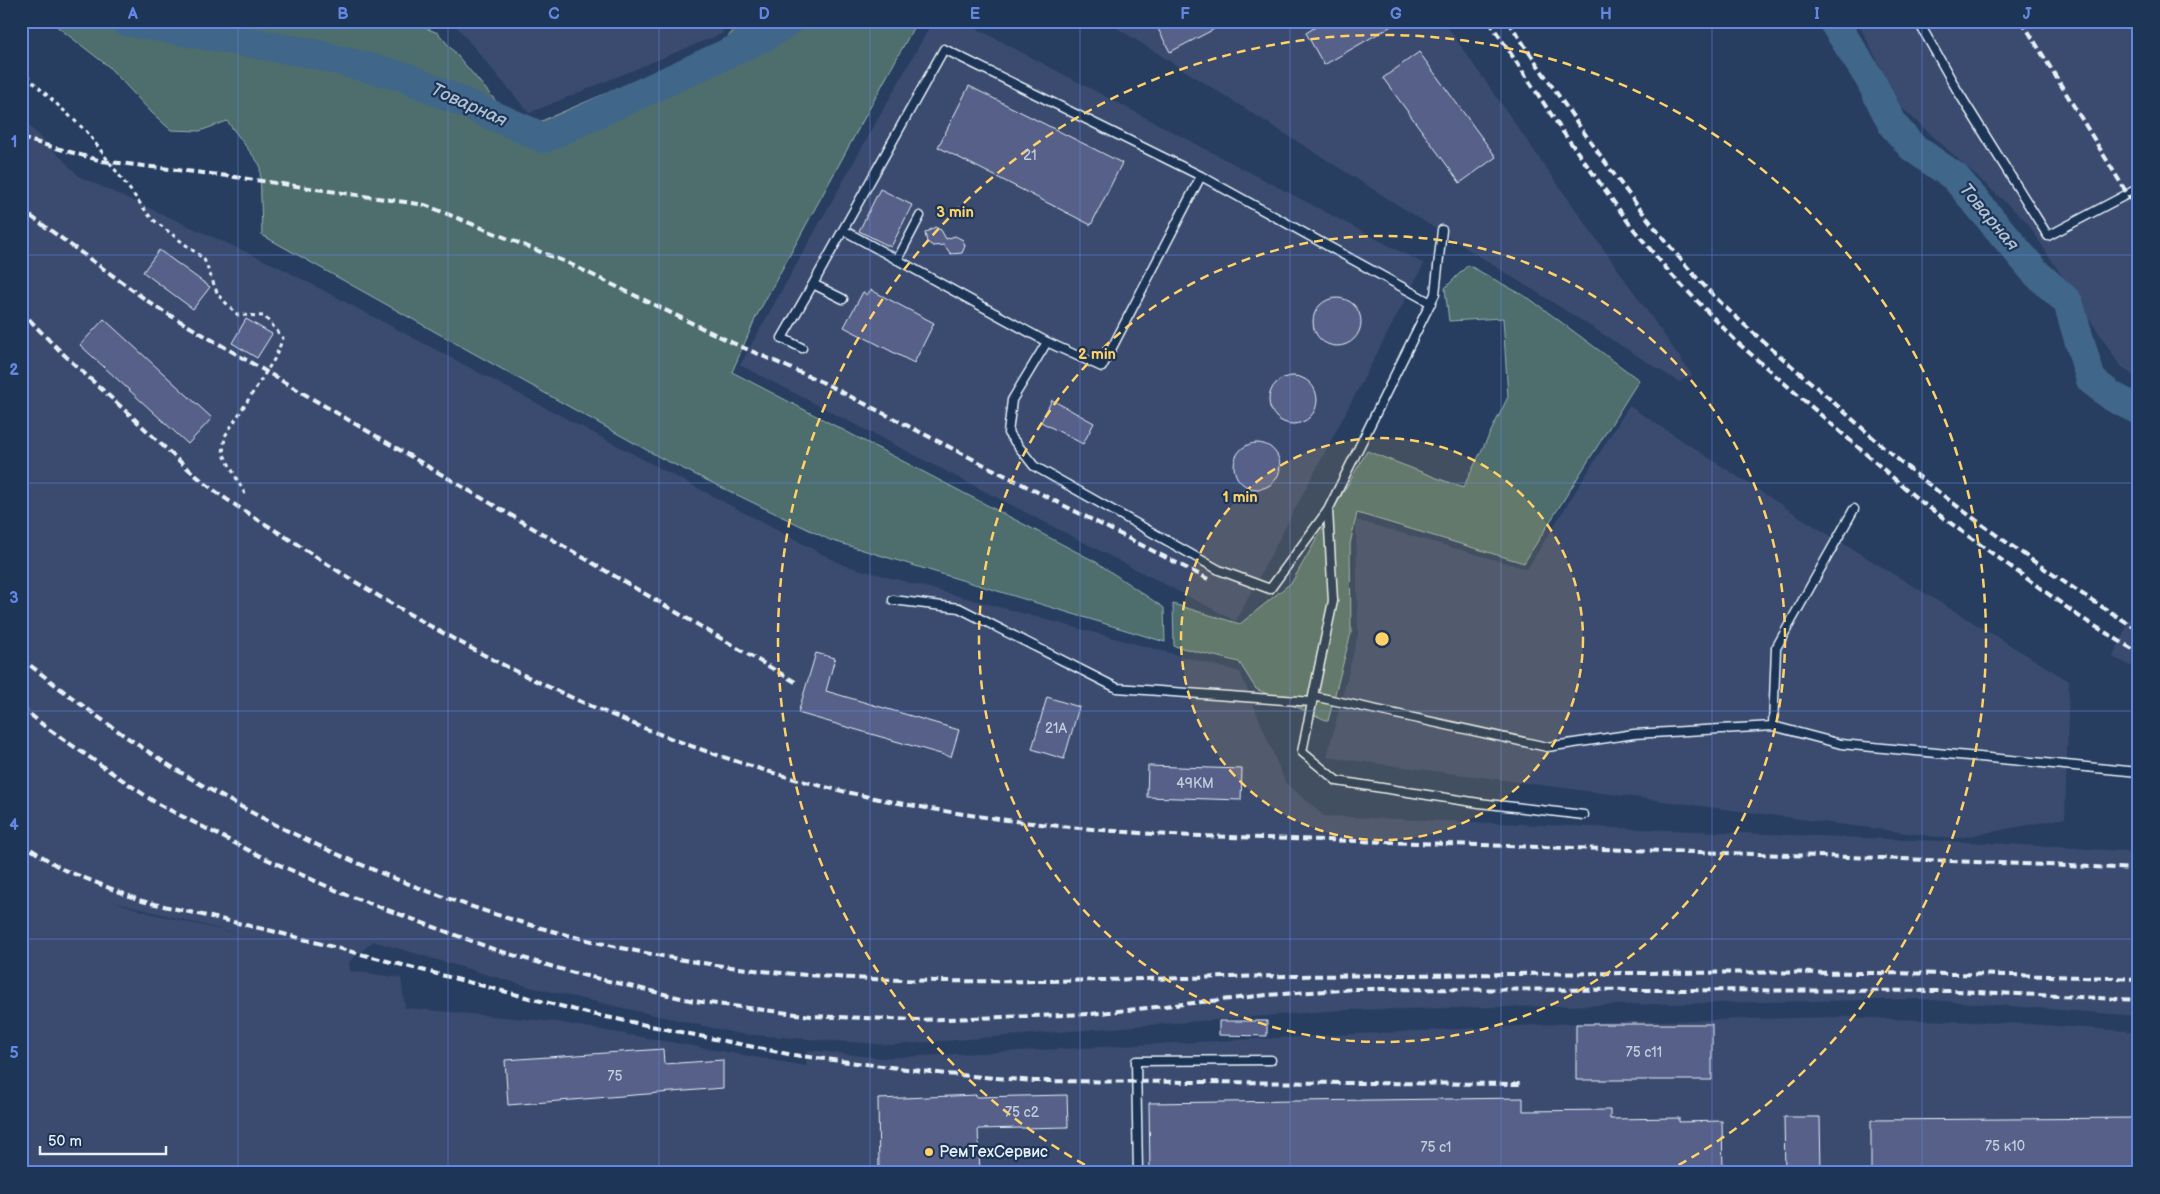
<svg xmlns="http://www.w3.org/2000/svg" width="2160" height="1194" font-family="'Balsamiq Sans',sans-serif">
<style>
.built{fill:#3a4b70;fill-rule:evenodd}
.green{fill:#4e6e6d;stroke:#9bb0b2}
.lines{fill:none;stroke-linecap:round;stroke-linejoin:round}
.river{stroke:#416689;stroke-width:30}
.building{fill:#566189;stroke:#e8f1f8}
.lane-casing{stroke:#e8f1f8;stroke-width:11}
.path{stroke:#e8f1f8;stroke-width:3;stroke-dasharray:4 4;stroke-linecap:butt}
.lane{stroke:#1d3557;stroke-width:8}
.rail{stroke:#e8f1f8;stroke-width:4;stroke-dasharray:8 4;stroke-linecap:butt}
.grid{fill:none;stroke:#6487e3;stroke-width:1;stroke-opacity:0.55}
.ring{fill:none;stroke:#ffd166;stroke-width:2.5;stroke-dasharray:9 6}
.poi-dot{fill:#ffd166;stroke:#1d3557;stroke-width:2}
.labels{text-anchor:middle;dominant-baseline:central;stroke-width:4.5;stroke-linejoin:round;paint-order:stroke}
.number-label{font-size:14px;fill:#c4cddc}
.poi-label{font-size:16px;fill:#e8f1f8;stroke:#1d3557;text-anchor:start}
.water-label{font-size:18px;font-style:italic;fill:#aec0d1;stroke:#1d3557}
.centre{fill:#ffd166;stroke:#1d3557;stroke-width:2.5}
.ring-label{font-size:15px;text-anchor:middle;font-weight:bold;fill:#ffd166;stroke:#1d3557;stroke-width:4.5;stroke-linejoin:round;paint-order:stroke}
.neatline{fill:none;stroke:#6487e3;stroke-width:2}
.grid-label{font-size:16px;text-anchor:middle;font-weight:bold;fill:#6487e3}
</style>
<rect width="100%" height="100%" fill="#283e61"/>
<filter id="ink" filterUnits="userSpaceOnUse"><feTurbulence type="fractalNoise" baseFrequency=".02" numOctaves="2"/><feDisplacementMap in="SourceGraphic" scale="10" xChannelSelector="R" yChannelSelector="G"/><feConvolveMatrix kernelMatrix="1 2 1 2 8 2 1 2 1" color-interpolation-filters="sRGB"/></filter>
<g filter="url(#ink)">
<path class="built" d="M452,21H717L723,33L529,113Z
M933,21H962L1424,264L1236,621L740,365Z
M1106,21H1443L1692,375L1679,382Z
M1857,21H2139V380L2119,364L2027,222L1902,108Z
M21,118L80,177L279,267L843,565L1240,672L1285,782L1324,816L1988,843L2139,852V1016L1919,999L1342,1010L891,1045L740,1034L530,987L373,941L349,962L350,971L401,978L405,1008L556,1022L806,1066L808,1050L880,1058L1577,1023L1843,1017L2028,1024L2139,1032V1173H21ZM111,901L250,937L149,913Z
M1629,406L1803,519L2069,681L2065,818L1953,839L1327,757L1358,635L1356,520L1527,569Z
M2139,599V670L2113,657Z"/>
<path class="green" d="M50,21H408L438,33L501,107L537,123L723,43L737,26L734,21H917L756,317L732,372L1096,562L1164,608L1165,642L830,540L661,458L262,235L260,165L227,121L200,131L171,130L152,113L108,66Z
M1468,265L1530,299L1639,380L1524,563L1357,513L1350,544L1351,633L1328,721L1256,689L1239,662L1174,646L1173,604L1240,624L1292,582L1367,451L1463,488L1508,397L1503,318L1449,321L1445,288Z"/>
<g class="lines">
<path class="river" d="M126,21L310,53L405,77L544,138L767,35L789,21
M1833,21L1870,79L1893,125L1912,147L1955,177L2036,273L2068,302L2091,380L2113,397L2139,410"/>
</g>
<path class="building" d="M1154,21H1230L1170,52Z
M1325,21H1400L1324,65L1306,33Z
M1419,52L1496,157L1460,183L1383,78Z
M969,86L1122,163L1091,225L938,147Z
M880,189L912,205L891,247L859,231Z
M935,227L941,230L946,239L955,236L963,240L965,246L962,253L951,254L944,245L933,246L927,242L925,233Z
M159,250L210,287L193,309L143,272Z
M871,290L934,323L914,363L844,327L863,292L867,295Z
M1313 322a24 24 0 1 1 48 0a24 24 0 1 1-48 0Z
M104,319L212,418L188,444L80,345Z
M246,319L272,334L257,358L232,343Z
M1269 400a24 24 0 1 1 48 0a24 24 0 1 1-48 0Z
M1052,400L1094,423L1083,444L1041,422Z
M1234 466a23 23 0 1 1 46 0a23 23 0 1 1-46 0Z
M816,653L835,658L826,691L959,730L951,757L798,713Z
M1047,697L1079,707L1064,759L1032,749Z
M1148,766L1242,769L1241,800L1147,797Z
M1219,1021H1267V1036L1219,1035Z
M1576,1024H1712V1080H1576Z
M663,1049L664,1064L723,1060V1088L508,1105L505,1060Z
M976,1095V1097L1067,1095L1068,1127L978,1129L980,1173H879L878,1099Z
M1523,1098V1111L1610,1110V1119L1679,1118V1122L1722,1121L1723,1173H1150L1149,1103Z
M1784,1117H1820L1821,1173H1785Z
M2139,1118V1173H1871V1120Z"/>
<g class="lines">
<defs>
<path id="lane" d="M1918,21L1957,90L2048,236L2139,188
M2132,21L2139,36
M843,230L813,284L843,299
M1442,230L1435,294L1328,510L1333,601L1313,696L1547,747L1634,734L1773,726L1776,648L1854,509
M897,260L920,216
M1047,342L843,230L944,49L1201,176
M802,348L782,338L813,284
M1328,510L1270,589L1219,570L1034,466L1008,433L1012,400L1047,342L1102,367L1201,176L1431,303
M893,600L959,608L1117,688L1312,702
M1313,698L1302,752L1337,781L1479,803L1584,815
M1773,726L1841,744L2139,772
M1138,1173L1136,1061L1271,1060"/>
</defs>
<use href="#lane" class="lane-casing"/>
<path class="path" d="M21,71L87,132L151,218L204,259L218,295L238,315L264,316L283,338L275,358L225,436L223,453L246,496"/>
<use href="#lane" class="lane"/>
<path class="rail" d="M1489,21L1563,132L1631,226L1670,273L1738,343L1920,501L2080,617L2139,653
M1508,21C1564,104 1619,187 1683,262C1724,311 1775,351 1823,393C1857,423 1891,455 1927,483C1995,536 2066,585 2139,630
M2022,21L2139,213
M21,138L102,161L228,176L425,205L568,263L733,343L822,382L1208,579
M21,209L156,307L797,683
M21,310C54,348 92,380 129,414C154,437 179,462 206,484C235,507 268,525 298,545C450,646 615,728 791,778C914,812 1043,827 1170,835L1880,858L2139,869
M21,658C79,704 138,748 202,785C375,885 573,952 773,972C944,989 1119,978 1291,976C1573,974 1856,968 2139,979
M21,707L47,728L156,803L262,857L342,893L496,950L574,973L694,1001L811,1016L917,1020L1091,1014L1267,995L1356,989L1956,991L2139,1000
M21,843L62,869L142,901L272,931L587,1013L793,1055L946,1074L1034,1081L1520,1084"/>
</g>
</g>
<path class="grid" d="M238,21V1173M448,21V1173M659,21V1173M870,21V1173M1080,21V1173M1290,21V1173M1501,21V1173M1712,21V1173M1922,21V1173M21,255H2139M21,483H2139M21,711H2139M21,939H2139"/>
<circle cx="1382" cy="639" r="201" fill="#ffd166" fill-opacity=".12"/>
<g class="ring">
<circle cx="1382" cy="639" r="201"/>
<circle cx="1382" cy="639" r="403"/>
<path d="M1098 1172A604 604 0 1 1 1666 1172"/>
</g>
<circle class="poi-dot" cx="929" cy="1152" r="5"/>
<g class="labels">
<g class="number-label">
<text x="1030" y="155">21</text>
<text x="1056" y="728">21А</text>
<text x="1195" y="783">49КМ</text>
<text x="1644" y="1052">75 с11</text>
<text x="615" y="1076">75</text>
<text x="1022" y="1112">75 с2</text>
<text x="2005" y="1146">75 к10</text>
<text x="1436" y="1147">75 с1</text>
</g>
<g class="poi-label">
<text x="939" y="1152">РемТехСервис</text>
</g>
<g class="water-label">
<text transform="translate(469 105) rotate(24)">Товарная</text>
<text transform="translate(1989 217) rotate(50)">Товарная</text>
</g>
</g>
<circle cx="1382" cy="639" r="8" class="centre"/>
<g class="ring-label">
<text x="955" y="217">3 min</text>
<text x="1097" y="359">2 min</text>
<text x="1240" y="502">1 min</text>
</g>
<rect width="2160" height="1194" fill="none" stroke="#1d3557" stroke-width="55"/>
<path d="M40 1146v8h126v-8" fill="none" stroke="#e8f1f8" stroke-width="2.5"/>
<text x="48" y="1146" font-size="15" fill="#e8f1f8" stroke="#1d3557" stroke-width="4" paint-order="stroke">50 m</text>
<rect x="28" y="28" width="2104" height="1138" class="neatline"/>
<g class="grid-label">
<text x="133" y="19">A</text>
<text x="343" y="19">B</text>
<text x="554" y="19">C</text>
<text x="764" y="19">D</text>
<text x="975" y="19">E</text>
<text x="1185" y="19">F</text>
<text x="1396" y="19">G</text>
<text x="1606" y="19">H</text>
<text x="1817" y="19">I</text>
<text x="2027" y="19">J</text>
<text x="14" y="147">1</text>
<text x="14" y="375">2</text>
<text x="14" y="603">3</text>
<text x="14" y="830">4</text>
<text x="14" y="1058">5</text>
</g>
</svg>
